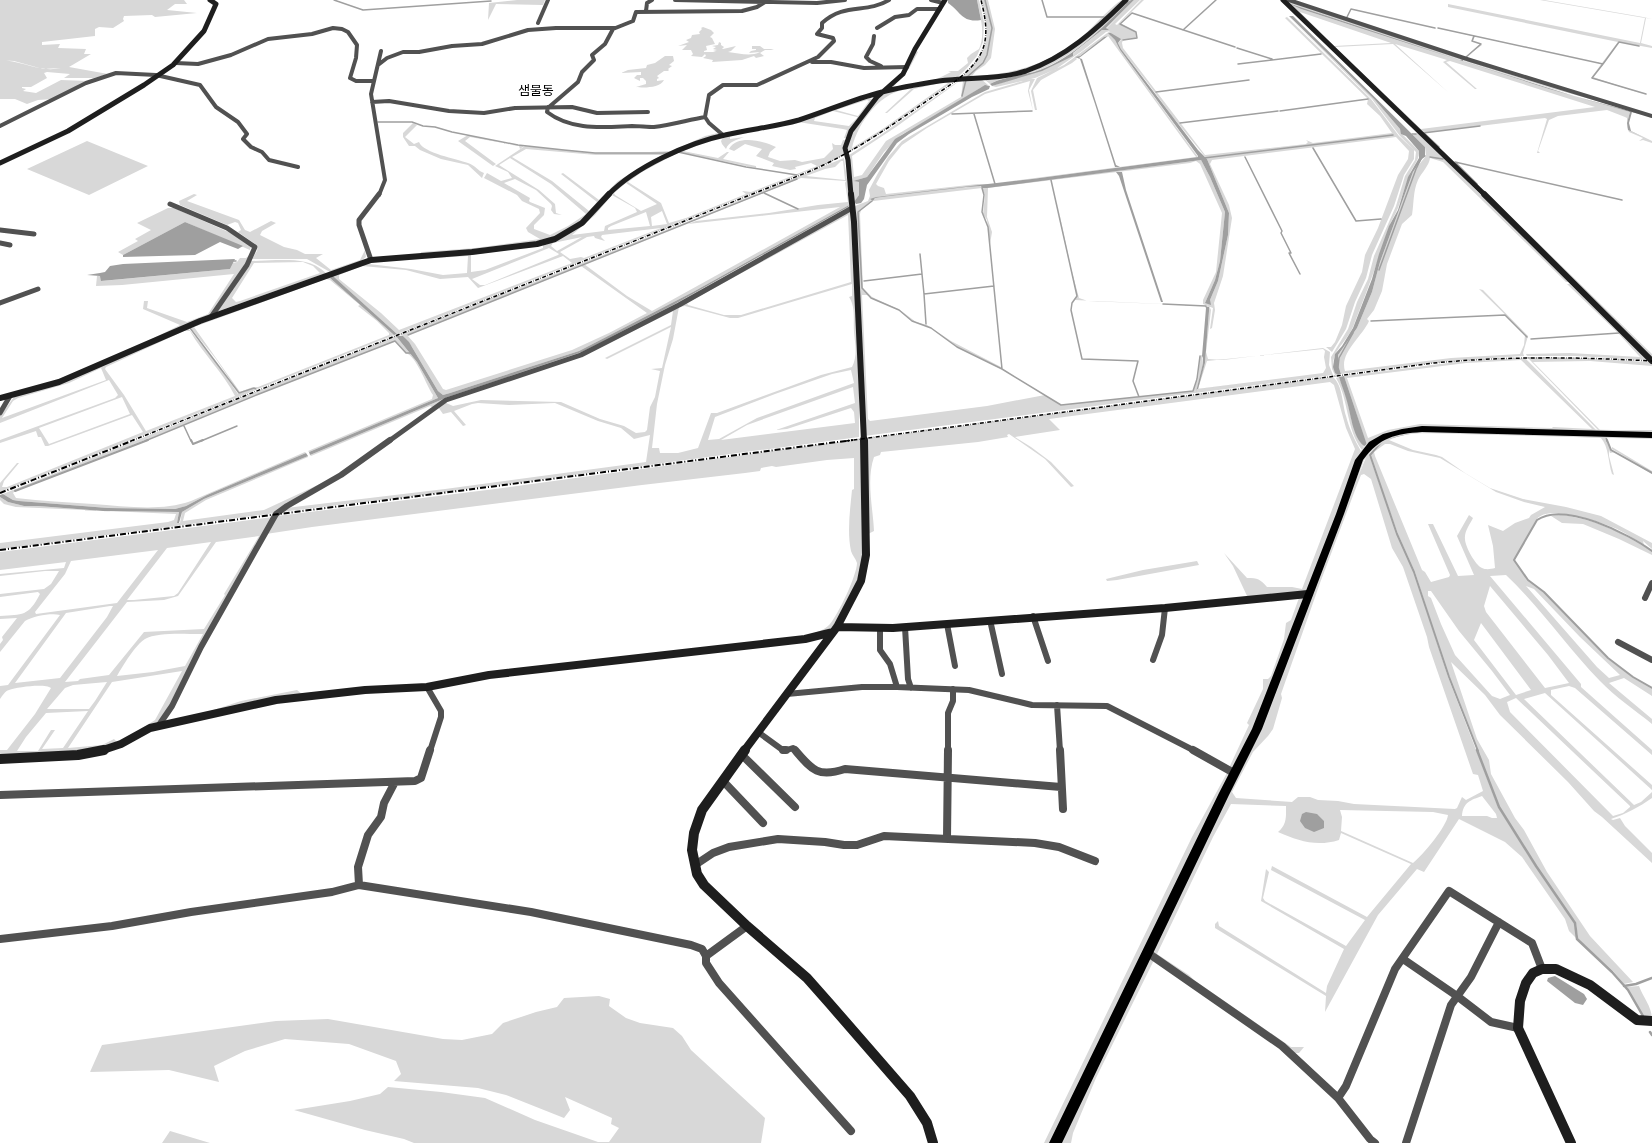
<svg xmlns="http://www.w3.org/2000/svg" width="1652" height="1143" font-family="'Open Sans','Noto Sans KR',sans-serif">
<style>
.green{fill:#d8d8d8;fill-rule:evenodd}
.water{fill:#9f9f9f}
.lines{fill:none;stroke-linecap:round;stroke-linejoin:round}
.stream-far2{stroke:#9f9f9f;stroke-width:1.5}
.stream-far1{stroke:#9f9f9f;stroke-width:2}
.stream{stroke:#9f9f9f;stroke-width:2.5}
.primary-casing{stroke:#dbdbdb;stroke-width:2}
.street-far3{stroke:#515151;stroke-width:4}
.street-far2{stroke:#515151;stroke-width:5}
.street-far1{stroke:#515151;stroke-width:6}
.street{stroke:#515151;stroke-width:8}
.secondary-far3{stroke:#1e1e1e;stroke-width:5}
.secondary-far2{stroke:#1e1e1e;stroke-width:6}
.secondary-far1{stroke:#1e1e1e;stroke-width:8}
.secondary{stroke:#1e1e1e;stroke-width:10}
.primary{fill:#000;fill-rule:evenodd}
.rail-far1{stroke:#000;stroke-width:1.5;stroke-dasharray:4 1.5 0.5 1.5;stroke-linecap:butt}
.rail{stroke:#000;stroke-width:2;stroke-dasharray:6 2 1 2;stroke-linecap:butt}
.labels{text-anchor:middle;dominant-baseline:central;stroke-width:4;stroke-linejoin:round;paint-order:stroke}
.far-quarter-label{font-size:13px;fill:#000;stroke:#fff}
</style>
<rect width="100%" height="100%" fill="#fff"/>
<path class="green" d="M0,0H184L187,4H175L167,10L197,13L155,17L152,15L124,16L123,19L124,21L113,28L99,27L95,29V36L42,42V45L60,44L58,48L86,49L84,54H91L69,67L108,74L94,78H64L70,74L47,72L44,73L47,78L31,87H22V88L26,89L23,91L36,93L61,80L88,81L52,99L38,100L27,104L15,99H0V60C21,60 39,73 61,68L43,69L14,61L0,60Z
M517,0H545L543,5L496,4L488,20L489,3Z
M977,0H979L984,22L983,42L977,56L967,68L957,78L899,87H893L892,85L905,74L916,51L918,52L909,69L894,86L899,87L937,79L951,72L948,71H958L968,63L967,58L971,54L979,49C986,33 980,16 977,0Z
M982,0H988L995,29L991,58L985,65L976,71L972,76C1016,74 1051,64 1085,34C1092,28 1117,0 1123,0C1117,6 1112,12 1106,18C1078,44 1045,67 1006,75C992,78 975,77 961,78C990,49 990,39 982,0Z
M1128,0H1131C1105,26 1077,54 1042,69C1028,75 1002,76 990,84L984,79L1002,78L1061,56Z
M1134,0H1140L1115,24L1117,25L1141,0H1144L1120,23L1137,33L1136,38L1123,40L1122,43L1123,48L1205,155L1306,144L1308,142L1306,140L1313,143L1392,133L1380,116L1367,104L1368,99L1285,18L1287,17L1371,99L1399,136L1414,150V159L1404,175L1394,206L1372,255L1366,278L1355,302L1346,329L1332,352L1326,347H1331L1335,342L1342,325L1346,306L1362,272L1365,255L1378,228L1398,175L1408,159L1409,151L1396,137L1212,160L1210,164L1229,205L1232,218L1223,276L1214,303L1215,310L1212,328L1210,329L1213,308L1203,304V300L1216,272L1222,213L1200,164L1196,161L1190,163L988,188L987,217L992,232L990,244L987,220L983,214L985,195L982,188L873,201L861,210L860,214L863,288L872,297L900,310L916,322L927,325L951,341L1001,367V368L957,347L931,328L913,321L899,310L875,300L867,295H862L868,419L870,421L987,406L1045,395L1060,405L1193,391L1198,379L1200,356L1202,355L1203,363L1197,389L1205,363L1209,311L1208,306L1075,300L1077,296L1056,198L1068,257L1079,298L1088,301L1209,306L1211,310L1206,352L1208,359L1223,360L1323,348L1330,352L1329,365L1333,375L864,436L855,206L868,201L870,196L869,190L878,173L888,157L902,141L985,92L1030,79H1035L1029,90L1033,111L1028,91L1030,81L985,94L927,128L902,145L889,161L876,184L878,186L884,188L886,194L978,184H995L876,197L870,200L873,201L875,198L882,197L966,187L979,186L988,187L1201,160L1210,177L1225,212L1220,261L1215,280L1205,303L1210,300L1218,281L1228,235L1229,213L1207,159L1172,116L1150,86L1121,49L1118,43L1121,40L1111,33V36L1115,40L1120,50L1198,157L1032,179L996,183L1196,157L1108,36L1104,37L1080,56L1076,58L1077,59L1072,63L1041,80L1033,90L1037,110H1035L1031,91L1037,78L1064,65L1110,31L1106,32L1082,51L1056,69L1035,78L996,87L992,86L1050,67L1071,55L1102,30L1108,29H1106ZM1323,349L1325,351L1324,357L1326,368L1323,373L1198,389L1207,361Z
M1540,0H1544L1643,17L1652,19L1646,18L1641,43L1652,46V48L1619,42L1593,77L1647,95L1591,78L1602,63L1475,36L1473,41L1482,45L1464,58L1480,44L1472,41L1473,36L1438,28L1602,63L1618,42L1448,7V4L1640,43L1645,18Z
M1286,1H1289C1409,43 1530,80 1652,116L1550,88L1360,28L1289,3L1301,9L1549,89L1630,112L1627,123L1628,130L1652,141V143L1643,140L1639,141L1643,138L1629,132L1627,127V118L1625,117L1607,110L1558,116L1549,120L1538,151L1540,153H1537L1547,119L1545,118L1423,133L1491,198L1488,197ZM1300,12L1391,43L1334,46ZM1393,44L1449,93L1395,44L1447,60L1443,62L1475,89H1477L1446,62L1450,61L1595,107L1421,129L1335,47Z
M1288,16L1375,100L1400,129L1402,134L1419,151C1420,160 1412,167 1409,176C1405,186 1402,197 1398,208C1396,214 1391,220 1389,227C1378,261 1366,294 1353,327C1348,339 1337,347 1334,358C1332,364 1334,371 1338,375H1335L1332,369L1331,357L1348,329L1357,302L1368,279L1374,256L1396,206L1405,176L1415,160L1416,152L1400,136L1372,99Z
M703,27L711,30L714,33L710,37L712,38L715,44L706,46L707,50L704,51V52H716L713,51L717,50L713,49L716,47L712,46L718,45L719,42L721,43V45L724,47L722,49H723L736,46L731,51L728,52C739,53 750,57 760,52L749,53L751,51L756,50V49H752V46H760L764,49H774L771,50H765L760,53L764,56L756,58L754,56L742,60L712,62L713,60L703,58L706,56L705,54L702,57L691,56L693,54L691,50H682L687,45L678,46L689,42L686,40L691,38L692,35L700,34L699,32L702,29L701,28Z
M665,56H673L674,61L669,65L672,66L668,69L669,70L668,71H664L657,76L659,78L657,79V81L664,80C660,88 644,88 636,87L646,84V81L643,78H640V81L634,78L637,75H641V72L621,73L628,70L646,68L647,65L655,63Z
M981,79L988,85L980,88L939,114L901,135L884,152L867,177L853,181L859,182V195L853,204L849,155L879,136L960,80ZM963,81L961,97L886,141L862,175L854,177L852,156L896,127L958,82Z
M955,80L877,135L846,154L848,143L853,130L880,96L888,92ZM940,83H948L884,128L852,148C858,122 882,89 911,89L885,113H887L914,89Z
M870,98L873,100L850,129L846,138H844L847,130L843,129L798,122L730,135V139L744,137C737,140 729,141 726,149L722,144L721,141L724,136L797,121ZM867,100L869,101L858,116L836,110ZM833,111L857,117V118L849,126L814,121L815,118Z
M413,123L417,125L405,137L414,144L419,142C423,153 457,159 468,163C475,165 478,171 484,173L482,178L468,165L441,159L420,150L415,146H409L403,137V133Z
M718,133L719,134L682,148L619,182L581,221L562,234L536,242L420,255L421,252L475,248L540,239L528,232L526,228L540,213L539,209L522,201L517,195L484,178L487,173L501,181L512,178L508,172L495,166L525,146L595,153H662L667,152H650L672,151L705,136ZM526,149L596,155H662L618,181L599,200L563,173L561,174L597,202L589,211L552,181L512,157ZM510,158L551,184L586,214L568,226L550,235L534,229V225L544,215L545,208L530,202L529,201L530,198L504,183L515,179L536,190L551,204L552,206L551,210L554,214L562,215L556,213L555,204L539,190L499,165Z
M1418,133L1569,282H1566L1443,162L1430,158C1429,166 1422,172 1418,180C1413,191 1414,203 1412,215L1402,224L1387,264L1382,291L1374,310L1367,319L1369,321C1362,337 1339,353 1345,371L1451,358L1520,354L1524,345L1525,335L1527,336L1479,289L1483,290L1528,336L1523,353L1524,356L1447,361L1341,374L1338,365V355L1357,328L1372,292L1380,262L1413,172L1426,156L1425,147L1413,135Z
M468,135L517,146H524L520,149L519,146L470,137L465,141L496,164L493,166L458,141Z
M717,138L683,151L718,158L727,152H729L723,159L756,166V168L679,152L642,172L628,182L661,203L669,223L686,218L746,194L742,191L751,192L817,166L811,163L795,167L796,169L790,170L772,166L774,163L756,156L762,149L745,144L734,151L729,149C737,134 764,141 776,147L770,152L768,157L780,161L795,160L802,162L824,158L833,149L832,143L835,145H841L843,140H846L843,148L844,155L828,163L397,334L334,277L330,278L394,335L258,389L254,387L239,393L216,359L190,327L371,261L478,253L568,234L615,190L637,174L673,154ZM626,183L657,204L641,211L615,195L614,193ZM612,195L635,208L637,212L605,226L604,231L572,235L595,215ZM662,211L667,224L652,226L651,217ZM646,212L650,226L608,230V228L611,226ZM661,228L584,258L581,257L570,259L560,252L587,237L594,236L595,238L605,241L601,237L602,235ZM582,237L557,251L551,246L553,243ZM543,245V248L485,270L471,272V255ZM549,248L559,254L558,255L485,285H480L472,279ZM468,256L467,273L443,275L411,269L369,264L373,262ZM563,256L572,263L399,330L381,313L339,279V275L362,266L406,270L440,279L468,277L478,288ZM326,279L330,280L360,305L358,306L377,321L389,333V335L258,387H253L240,392L194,327Z
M87,141L148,166L89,195L27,169Z
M844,158L851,208L676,306L577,355L451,397L434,408L430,406L311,456L310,455L448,397L582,352L675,304L846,210L849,205L693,292L579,351L450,393L443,395L438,391L412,347L403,336L399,335L699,217ZM841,161H843L845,180L806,176L825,169L835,167ZM801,178L846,181L845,183L848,202L818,205L769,213L696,221L688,224L840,207L652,311L627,296L584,264ZM584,264L581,266L647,313L609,333L572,350L446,390L443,389L415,344L407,335Z
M194,194L197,195L187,201L239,220L245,230L250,232L271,221L276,223L262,231L260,235L284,247L297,250L305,254H323L316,258L331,270L360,260L365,250L366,257L361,261L330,272L307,259H252L257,251L258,246L238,232L241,230L238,223L235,222L227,225L180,205L179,201Z
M1494,200L1652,354V358Z
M168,208H174L233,234L251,246L250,250L185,222L123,255L118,252L138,241L135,239L151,230L137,223Z
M851,211L859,380V437L430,494L281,512L286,508L445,489L646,462L650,435L634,439L621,428L598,421L555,403L509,405L478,403L472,404L454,411L466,425L463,426L451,412L443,414L438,407L446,401L574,358ZM848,215L851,282L741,315H724L688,305L687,303L707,292ZM852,284V296L849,297C856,308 853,320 854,332C855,344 858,355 852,367L821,375L717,413H711L698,448L678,453H660L659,448H652L657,404L665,365L673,339L679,307L685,306L730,318H738ZM673,311L671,325L605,358L607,359L671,327L662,368L651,369L660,371L655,397L650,407L647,430L645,432L636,433L624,426L600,419L561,402L481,400L453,406L444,402L581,357ZM851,370L854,383L757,418L719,439L708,440L715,417L775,394L832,374ZM853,387L855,403L776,430L787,429L851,408L854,412L855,423L721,440L747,425Z
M253,252L212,315L144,343L180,325L143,309L144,301H148L147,308L187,322L208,314L234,274L122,285L96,286L97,276H101L102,281L230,269L233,263L237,262L240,258H246Z
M276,260C295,260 311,259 326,273L216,312L251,261ZM303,262L313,266L320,273L240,301L236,302L232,298L254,263Z
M1567,284H1570L1650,360L1574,356H1527L1526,354L1570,353L1640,357L1618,333H1619L1617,332Z
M188,328L215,361L238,394L253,388L256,390L0,492V483L17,463H19L4,481L2,487H7L143,432L132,415L48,446H45L41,437H38L36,431L0,443V440L115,398L118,395L109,380L0,423V416L14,397ZM184,331H190C203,354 223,372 235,396L146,431L124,395L105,369L106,367ZM101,368L106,380L2,418L13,401L18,398L69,383ZM122,397L130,414L49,444L39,428Z
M396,336L417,362L438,398L309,452L308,451L432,399L433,395C426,385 417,357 406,353H409H406L395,341L259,394L184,425L16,490L13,493L16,498C42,501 67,502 93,504C125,506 160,512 191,501L305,452L306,453L207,495L186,506L175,509L108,508L19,501L13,500L3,494Z
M1527,357L1574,358L1651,362L1652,366L1590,361L1533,362L1600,430H1652V434L1600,432Z
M1525,358L1598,432L1400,430L1367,446L1344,376L1456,362ZM1521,360L1592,429L1553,427L1552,428L1420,424L1388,430L1368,438L1347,378L1466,363Z
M1333,377C1343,386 1342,404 1346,416C1349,428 1355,441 1361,451L1357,459L1318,563L1305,593L1248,598L1233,566L1224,553L1247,578C1258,578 1260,579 1267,587H1292L1302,589L1355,449L1346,428L1334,385L1330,382L1049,419L1060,430L1015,437L1031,447L1051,462L1074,486L1071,487L1045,459L1009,434L1007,435L1008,437L978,442L881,452L880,455L874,457C866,480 873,508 874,531L868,534L866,439Z
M1339,377L1347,399L1352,422L1358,436L1364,447L1362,450C1346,429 1349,400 1336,378Z
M1418,430H1459L1601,435L1603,437H1606L1611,450L1646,469L1612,449V447L1652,471V474L1615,452L1610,453L1609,450V456L1614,475L1612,474C1608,462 1609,447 1601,438L1431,431L1404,434L1389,440L1413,450L1436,455L1442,457L1465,473L1490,488L1523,499L1566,507L1601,516L1652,543V549L1643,541L1644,545L1652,550C1641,543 1629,535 1617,529C1602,522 1547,504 1537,519L1514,560L1528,580L1544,592L1607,658L1632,677L1652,689V696L1624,678L1609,683L1652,719V724C1635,710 1615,697 1600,681C1567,647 1540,607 1506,575L1490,576L1581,684V687L1652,750V755L1575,688L1569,686L1551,690V695L1652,785V790L1545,693L1524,699L1634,805L1641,802L1652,792V798C1639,807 1626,814 1611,819L1613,820L1620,818L1625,826L1652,853V863L1602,817L1594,811L1568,782L1500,715L1485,695L1451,662L1477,739L1489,760L1491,774L1515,818L1524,830L1547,872L1590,936L1633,982L1624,984L1613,971L1578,939L1576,923L1536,866L1499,807L1449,677L1415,572L1398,534L1370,455L1382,442L1388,438L1383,440L1384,438ZM1385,444H1390L1408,451L1440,458L1496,492L1524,502L1545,507L1531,515L1529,518L1515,523L1503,531L1488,525L1493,546L1495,568C1491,569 1486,570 1482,568C1475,565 1465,546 1465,539C1464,532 1470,524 1473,518L1469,515L1457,536L1474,575L1458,576L1433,524H1428L1450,575L1449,577L1431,582L1425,572L1422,570L1375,456L1374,452ZM1490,586L1548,655L1569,683L1545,688L1486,612L1484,606ZM1526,586L1534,589L1580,637L1620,675L1609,678L1597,667ZM1428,591H1431L1459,631L1492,671L1510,695L1500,699L1492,696L1455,655L1441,624L1431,598L1428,596ZM1481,623L1531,690L1516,695L1474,640ZM1516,698L1630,806V807L1623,813L1613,816L1510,712L1507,702Z
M861,439L863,555L860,578L833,627L821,632L811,634C817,632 825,630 830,624C838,615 857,575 857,563C856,559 852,555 851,551C847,532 850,510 852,490L854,489V458L827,460L776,467L772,466L761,468L760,471L745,473L642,485L312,527L266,534L277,516L495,489Z
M1367,455H1369L1397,534L1414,572L1448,677L1498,807L1535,866L1574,923L1577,939L1569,931L1565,919L1522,857L1505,842L1459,819L1424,872L1417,869L1378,915L1325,1012L1326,996L1215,928V924L1218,921L1219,926L1326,993L1327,986L1344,949L1261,901L1266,869L1269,872L1263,898L1265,901L1346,946L1365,920L1271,870L1272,866L1367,917L1411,864L1341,833L1339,840C1317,847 1298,841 1278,832C1287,824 1286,817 1286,806L1231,804L1213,837L1157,954L1189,975L1194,980L1291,1047H1304L1299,1053H1295L1150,952L1224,801ZM1364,474L1371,479L1392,548L1403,567L1427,637L1429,647L1473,774L1478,775L1483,791L1466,800L1462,797L1457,808L1455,809L1354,804L1338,801L1318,800L1310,797H1298L1292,802L1236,798L1232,792L1253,752L1268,736L1273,729L1282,698L1281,694L1320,583L1357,485L1361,475ZM1482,796L1496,814L1497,818H1492L1487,816H1462C1463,802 1471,800 1482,796ZM1340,810L1433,812L1448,815C1447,826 1423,855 1413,863L1341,831L1342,817Z
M308,456V457L206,500L185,513L183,521L264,510L322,483L276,513L0,549V543L168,522L174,520L176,514L16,507L4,504L0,500V497L8,502L24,506H38L103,511L179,512L177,523H180L182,512L204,499Z
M1548,514C1590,516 1617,530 1652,551V555L1619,539L1583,524L1562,523Z
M273,517L169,706L156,725L100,750L0,756V750H7L35,714L51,688C45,683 17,687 9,690C5,691 3,695 0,699V686L8,685L60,615C51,613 34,616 25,621L0,652V644L3,640L2,637L17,618L0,619V616C23,614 28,617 40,594L38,592L0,597V594L44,589L51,584L59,571H45L0,576V574L64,568L66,562L0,570V552ZM259,536L224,594L225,595L204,629L144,632L109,675L80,679L78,681L65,682L127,602L164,600L178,596L216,542ZM211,542L178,593L174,596L134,600H127L167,548ZM158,550L117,603L36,614L35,612L65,574L71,561ZM110,606H113L107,617L60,678L15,683L66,613ZM198,634H203L185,666L153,672L117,676C122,667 136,644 145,639C157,632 185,634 198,634ZM182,671L155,720L136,732L117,742L114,739L102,745L68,748L112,682ZM107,682L95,701L89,709H47L65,688L73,685ZM88,711L63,748L42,749L55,730H51L38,751H17L26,737L46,713Z
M1197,561L1199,565L1117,580L1107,581L1106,579L1143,570Z
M1300,595H1304L1264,704L1232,770L1229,768L1249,725L1247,723L1263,689V679H1268L1271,676L1284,639L1286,623L1291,620Z
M297,690L302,694L192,717L241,701Z
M1228,771L1231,773L1054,1133L1049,1143H1044L1192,837Z
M1151,957L1154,960L1096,1078L1073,1133L1071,1143H1060Z
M1639,986C1643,997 1652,1007 1652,1019L1643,1016L1626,987Z
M599,996L610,999L609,1006L626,1018L640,1023L673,1028L682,1036L691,1050L765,1118L761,1143H414L404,1139L365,1130L294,1110L350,1101L380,1094L388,1087L441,1092L485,1098L535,1120L598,1142H609L619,1128L611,1124L612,1118L565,1097L570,1110L564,1118L506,1095L478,1088L394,1081L401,1074L396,1061L349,1044L285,1039L245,1051L214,1066L219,1082L169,1070L90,1072L102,1045L276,1021L328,1019L443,1039L462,1040L492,1034L503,1023L536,1012L557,1007L564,998Z
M170,1131L210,1143H162Z"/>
<path class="water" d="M948,0H977L981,20C962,23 961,12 948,3Z
M1131,0H1134L1106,28L1109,30H1102L1073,53V56L1042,71L992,86L990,84C1000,77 1027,75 1040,70C1072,58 1103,28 1126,4V3Z
M1288,3L1460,60L1463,59V61L1574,96L1652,117L1632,112L1629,123L1631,131L1652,141L1628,130L1627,123L1630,112L1549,89L1301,9Z
M1289,16H1293L1425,147V155L1426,156L1422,159L1413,172L1380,262L1372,292L1357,328L1338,355V365L1341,374L1338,375L1335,373L1333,367L1335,354L1342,346L1353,328L1372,279L1379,254L1389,226L1398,210L1408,177L1419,158V151L1406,136L1401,134L1400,129L1375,100Z
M1108,33H1111L1121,39L1118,43L1121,49L1198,150L1207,159L1229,213L1228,235L1218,281L1210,300L1211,305L1205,303L1215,280L1220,261L1225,212L1210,177L1201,160L987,188H982L981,186L966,187L882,197L875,198L873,201L870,199L876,197L1032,179L1198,157V156L1120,50L1115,40Z
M1108,36L1079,58L1082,59L1116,165L1120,167H1115L1095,104L1035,111L1095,104L1080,59L1075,57L1080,56L1104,37Z
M985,85L990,86L989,89L972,97L909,134L897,143L867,185L864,199L861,203L856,204L854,202L859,195V182L853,181L867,177L895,139Z
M1116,172H1122L1126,190L1163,302H1161L1119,176Z
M849,205L848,207L675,304L582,352L448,397L310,455L309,452L438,398L417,362L396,336H403L409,342L438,391L443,395L450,393L579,351L693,292Z
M185,222L243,246L238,249L220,242L195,255L123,257V255Z
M235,259L230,269L101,281L100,276L87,275L100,273L105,272L110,266L123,264Z
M333,276L397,334L394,335L330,278Z
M1205,306L1209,307V311L1205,363L1198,389L1323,373L1197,389L1196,392L1203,363V358L1202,356L1206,308Z
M1344,376L1367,445L1364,446C1352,436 1351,413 1346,398C1344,391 1341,384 1339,377Z
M306,453L308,456L204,499L182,512L179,523H177L179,512L103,511L38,506H24L8,502L0,497V495L3,494L13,500L19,501L108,508L175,509L186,506L207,495Z
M1306,812L1317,814L1324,821V828L1314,832L1305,828L1300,821L1302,814Z
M1555,976L1584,994L1587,999L1583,1005L1575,1003L1547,981L1548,978Z"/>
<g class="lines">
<path class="stream-far2" d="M334,0L363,10L491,1
M1042,0L1047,17H1104
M1346,19L1351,9L1435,28
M1438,28L1603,64L1592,78L1646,94
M1183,30L1216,0
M1123,40L1137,38L1136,32L1120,24L1132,13L1235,47
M1237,48L1272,59
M1465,58L1481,44L1472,41L1474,36
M1238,64L1321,54
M1603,64L1619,42L1639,46
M967,77L983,63L987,55L992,28L985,0
M1156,92L1249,80
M962,96L966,80
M1280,111L1368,99
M952,114L1032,111
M974,114L995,184
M378,122H412L423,126L435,127L452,132L518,145L564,150L595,153H669
M1180,123L1278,111
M1423,133L1480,126
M1424,133L1439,147
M1412,134H1416
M1313,148L1356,221L1381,219
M678,152L746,167L797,175
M1245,157L1282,231L1281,233L1291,253H1289L1300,274
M1430,157L1443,159
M1204,158L1393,135
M1455,162L1622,200
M1456,163L1477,184
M1051,180L1077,296L1072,303L1071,310L1082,359L1138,361L1133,381L1139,397
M982,188L984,195L982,212L988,227L1002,369
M764,193L798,209
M872,201L858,212L862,288L871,298L899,310L912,321L931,328L957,347L1002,369L1061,405L1193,391L1197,379L1200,356
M920,254L924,294
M234,261H236
M1379,270L1416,169L1422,157
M864,281L922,274
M1163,304L1206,306
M1371,321L1505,315L1527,337
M926,324L924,294L994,286
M190,328L239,393L254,388L256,389
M408,335L797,179
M1531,339L1619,333
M1338,367L1339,358L1353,333
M184,426L191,441
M1595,436L1606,437L1607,441
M1389,438L1410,433
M145,441L259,394L395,341L406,353H411
M201,441L237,426"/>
<path class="stream-far1" d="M191,440L193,444L203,440
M1607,440L1611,450L1652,473
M1382,441L1370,455L1397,534L1414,572L1449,677L1478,751
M15,491L148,440
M1652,551C1629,534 1564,501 1537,520L1514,560L1528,580L1544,592L1608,658L1633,677L1652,688"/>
<path class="stream" d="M1477,750L1499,807L1536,866L1575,923L1577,939L1612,972L1628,990L1643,1016
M1624,986L1636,984L1652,978
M1650,1032L1652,1035"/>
<defs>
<path id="primary" d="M1422,426L1652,432V438L1422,432C1395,434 1380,437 1363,460L1344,514L1262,729L1229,795L1062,1143H1049L1219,793L1252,729L1336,514L1355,460L1369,442L1383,434L1402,429Z"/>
</defs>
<use href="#primary" class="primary-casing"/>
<path class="street-far3" d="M675,0L817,3L845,0
M931,0L943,3
M1289,0L1470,60L1652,116
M646,11L647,3L652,0
M538,23L548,0
M877,28L895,17L909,15L917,9H940
M874,36L873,44L866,57L870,61L881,66
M812,62H831L864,68L907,67
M176,63L198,64L231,55L268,39L312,34L333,28L342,29L348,32L357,45L356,58L350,78L356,81H373
M378,65L387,58L403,52H419L452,46L482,44L528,30L556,28H614
M372,102L389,101L449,111L484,113L515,108L572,107L597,113L648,112
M548,107L547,112C572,131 603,127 632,126C639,126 647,127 654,127C671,125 688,120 705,117
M549,107L578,82L582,72L594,60L592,55L605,44L613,29L633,21L636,12L742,11L757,7L765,2
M0,126L86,83L116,73L156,75L200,85L216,107L238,122L247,134L243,139L251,147L262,152L269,160L298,167
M723,135L709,123L705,117L709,95L723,85H757L818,57L834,41L833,38L817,34L822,28V23C845,2 866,14 889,0
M379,195L385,180L371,94L381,51"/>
<path class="street-far2" d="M170,204L227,228L255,247L247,265L211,317
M0,230L34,234
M0,243L10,245
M371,260L359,225V220L379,194
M0,303L38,289
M0,413L10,396
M389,441L446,400L581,355L679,305L852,208"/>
<path class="street-far1" d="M1645,598L1652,583
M1033,616L1048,661
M990,620L1002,674
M947,624L955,666
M905,627L908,679L911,688
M880,628V650L890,664L897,687
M1618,642L1652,660
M1153,660L1162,635L1165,608
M427,687L441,711V717L430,751
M787,694L862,687H897L969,690L1032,705L1107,706L1195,751
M1057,705L1060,751
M159,725L172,706L201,647L276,514L287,506L341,475L390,440
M758,732L784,751L793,748L796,751
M948,751V713L953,701V689"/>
<path class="street" d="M783,750H786
M795,750C812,770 818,778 845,769L1061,787
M1060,750L1063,809
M1193,750L1234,773
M742,755L795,807
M723,781L763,823
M0,795L415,781L421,778L430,750
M947,839L948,750
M695,865L713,853L729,847L778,839L825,842L844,845H857L884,836L1035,843L1059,847L1095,861
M359,885L358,867L368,835L381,817L384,803L395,782
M0,939L112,926L191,912L332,892L359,885L531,912L691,945L702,949L706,956V963L719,983L851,1131
M1148,953L1282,1046L1338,1098L1370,1139L1375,1143
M706,956L747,926
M1403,959L1457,996L1491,1022L1518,1028
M1338,1098L1346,1086L1395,969L1449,891L1532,943L1542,969
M1406,1143L1451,1005L1471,977L1499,922"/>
<path class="secondary-far3" d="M1283,0L1485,195
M0,163L68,131L144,85L173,65L204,31L216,4L210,0
M608,195C635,167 688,143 725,135C750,129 775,127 799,120C827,111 854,99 882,92C901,87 920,84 939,81C968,77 998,80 1026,71C1066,57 1096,30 1126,0
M851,195L848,160L845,148L851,131L877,97L903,74L915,49L945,0"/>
<path class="secondary-far2" d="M851,194L854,222L864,441
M1484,194L1652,361
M0,398L59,382L200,321L371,260L472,252L537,244L555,239L582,223L609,194"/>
<path class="secondary-far1" d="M837,627L893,628L1165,608L1308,594
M100,751L121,744L150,728L276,700L365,690L427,687L489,675L805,639L833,632
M744,751L837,627L861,581L866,555L864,440"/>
<path class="secondary" d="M745,750L702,810L694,833L692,850L697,874L704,885L747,926L807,978L830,1004L910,1096L927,1123L933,1143
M0,759L78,755L104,750
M1571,1143L1518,1028L1520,1001L1526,983L1533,973L1542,969H1556L1590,985L1637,1020L1652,1021"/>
<use href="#primary" class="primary"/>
<path class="rail-far1" d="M131,441L808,172C853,153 891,126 931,98C949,85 972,73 982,51C989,35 985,16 981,0
M846,441L1434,363C1507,356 1579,357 1652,361"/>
<path class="rail" d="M0,493L134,440
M0,550L853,440"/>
</g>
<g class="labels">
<g class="far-quarter-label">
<text x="536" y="90">샘물동</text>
</g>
</g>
</svg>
